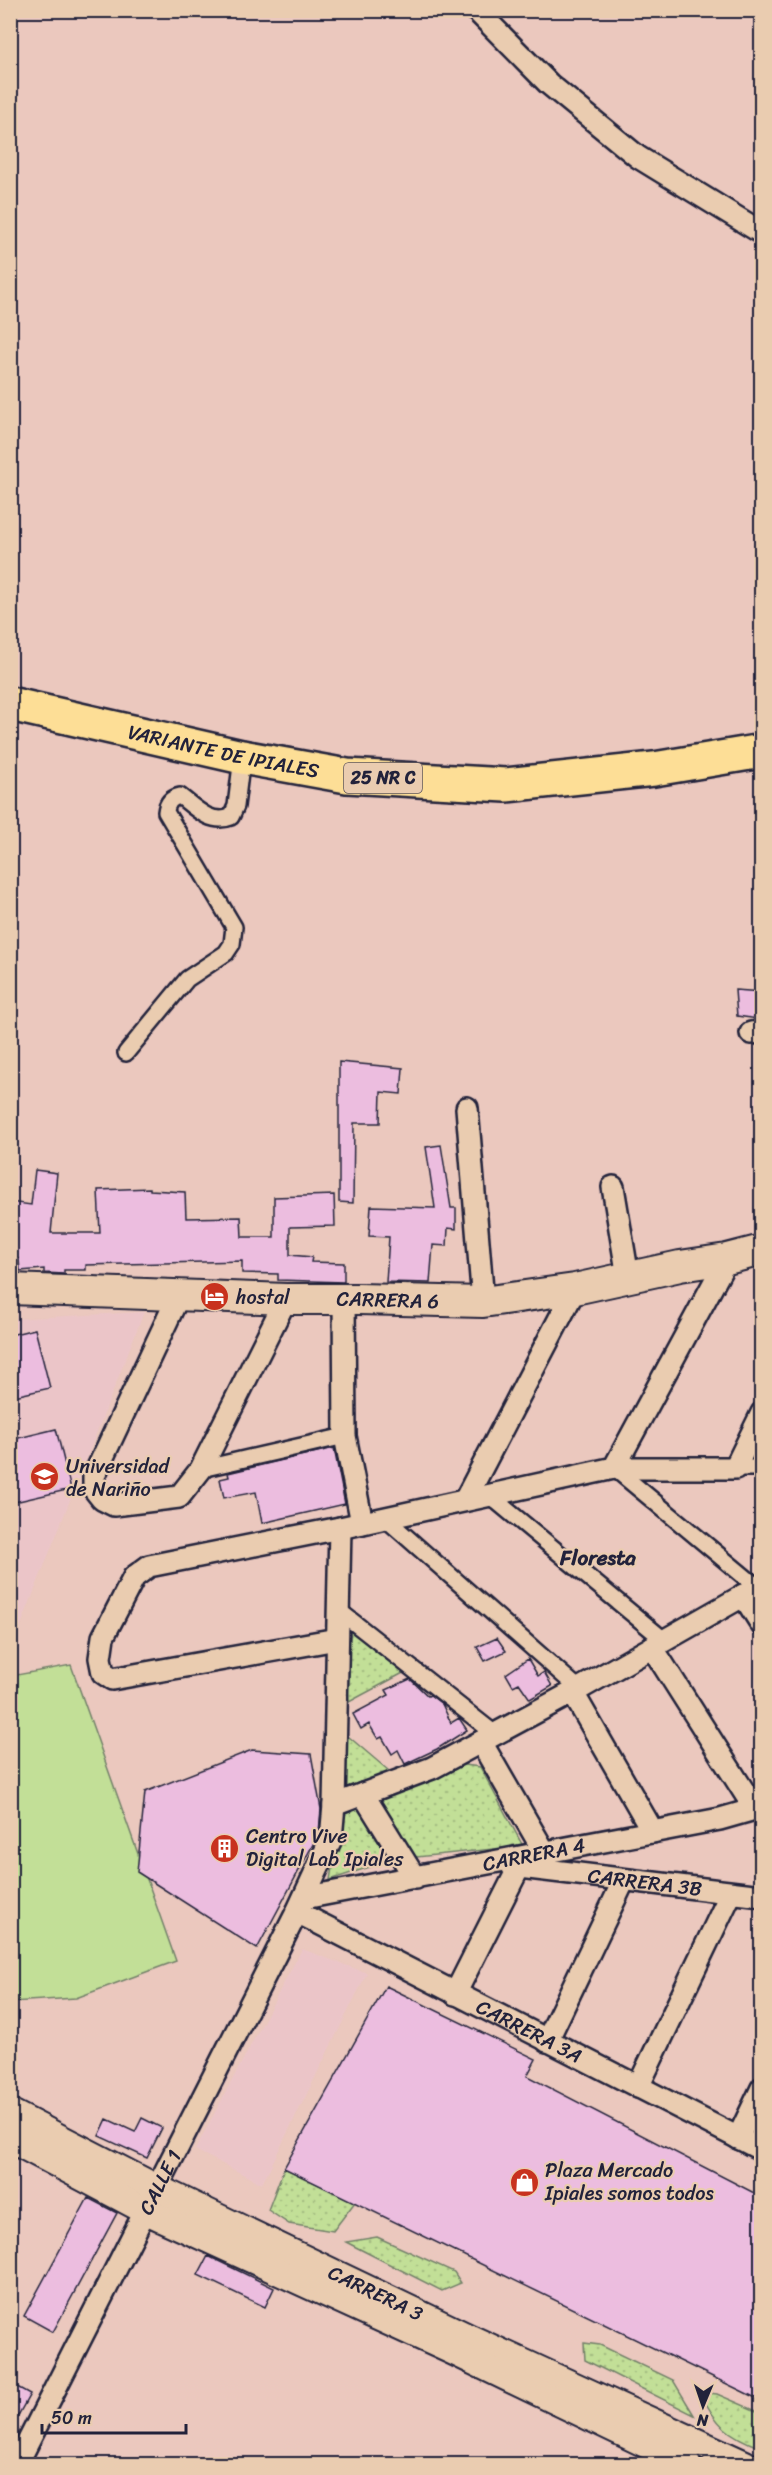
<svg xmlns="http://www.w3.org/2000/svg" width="772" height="2475" font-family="Sriracha,sans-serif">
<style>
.built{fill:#ebc5c8}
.grass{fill:url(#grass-dots);stroke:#728069;stroke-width:1.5}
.pitch{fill:#c2df97;stroke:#728069;stroke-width:1.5}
.building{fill:#ecbddf;stroke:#22223b;stroke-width:1.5}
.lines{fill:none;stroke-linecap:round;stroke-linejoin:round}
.pedestrian-casing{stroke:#22223b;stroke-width:20}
.minor-casing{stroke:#22223b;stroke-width:26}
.tertiary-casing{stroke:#22223b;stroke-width:30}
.secondary-casing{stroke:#22223b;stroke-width:34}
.trunk-casing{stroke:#22223b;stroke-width:38}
.pedestrian{stroke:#eaccb0;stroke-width:15}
.minor{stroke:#eaccb0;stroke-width:21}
.tertiary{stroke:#eaccb0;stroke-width:26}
.secondary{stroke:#eaccb0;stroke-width:30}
.trunk{stroke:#fdde96;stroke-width:33}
.labels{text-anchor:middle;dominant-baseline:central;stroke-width:4.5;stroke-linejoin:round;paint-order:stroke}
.shield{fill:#eaccb0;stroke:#5e555e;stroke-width:1.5}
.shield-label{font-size:18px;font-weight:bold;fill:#22223b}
.street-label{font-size:20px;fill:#22223b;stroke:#eaccb0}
.poi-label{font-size:20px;fill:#22223b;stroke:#eaccb0;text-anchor:start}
.neighbourhood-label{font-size:21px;font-weight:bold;fill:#22223b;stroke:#eaccb0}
</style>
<defs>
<pattern id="grass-dots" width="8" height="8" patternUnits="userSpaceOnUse" patternTransform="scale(1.5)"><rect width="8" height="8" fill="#c2df97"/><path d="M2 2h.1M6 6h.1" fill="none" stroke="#a6bf83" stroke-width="1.8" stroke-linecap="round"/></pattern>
</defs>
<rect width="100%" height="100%" fill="#ebc8be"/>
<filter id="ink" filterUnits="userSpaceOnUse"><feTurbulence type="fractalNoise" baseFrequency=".0167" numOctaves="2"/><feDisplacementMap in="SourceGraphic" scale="12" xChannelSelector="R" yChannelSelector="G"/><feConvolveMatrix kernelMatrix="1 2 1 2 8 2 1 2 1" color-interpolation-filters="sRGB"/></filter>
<g filter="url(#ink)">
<path class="built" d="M144,1312L17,1635L11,1636V1319Z
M302,1949L367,1973L262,2184L195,2150Z"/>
<path class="grass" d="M343,1621L405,1672L349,1702Z
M342,1731L395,1776L343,1788Z
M456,1764L480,1767L523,1846L407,1858L378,1811L381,1798Z
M342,1805L358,1807L391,1860L330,1880Z
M284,2168L355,2202L333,2231L289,2224L268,2210Z
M377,2237L454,2272L461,2283L442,2291L346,2242Z
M584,2343L600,2345L673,2380L694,2415L585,2360Z
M700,2392L717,2394L761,2413V2448C727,2435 716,2425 700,2392Z"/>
<path class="pitch" d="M71,1665L176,1961L76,1998L11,2002V1676Z"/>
<path class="building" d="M735,990L762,992L758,1019L737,1016Z
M339,1062L403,1068L401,1094L381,1092L380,1123H354L353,1203L339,1202Z
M441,1145L451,1208H456V1229L448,1228L447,1246L433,1245L430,1283L386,1282L389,1237L369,1236L371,1206L435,1208L426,1147Z
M35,1170L57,1173L51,1233H100L98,1190L150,1188V1190L185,1192L186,1218L241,1217L242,1237H274V1197L334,1195L335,1226L290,1227V1255L312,1257L311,1262L344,1263V1282L278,1280V1274L242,1273V1261L86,1265V1270H64V1274L44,1273V1269L20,1271L19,1259L10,1258V1202L31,1205Z
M35,1329L50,1388L10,1397V1335Z
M56,1429L71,1489L10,1503V1440Z
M334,1448L345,1504L262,1523L256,1492L224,1498L220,1479L229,1477L228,1473Z
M497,1638L506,1651L485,1661L477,1647Z
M528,1659L538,1676L544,1672L552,1686L530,1699L519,1683L513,1686L506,1674Z
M410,1679L428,1696L430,1695L442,1704L451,1723L459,1718L467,1730L437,1749L405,1764L398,1750L392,1754L382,1737L378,1739L369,1724L361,1729L353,1714L389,1695L386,1690Z
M252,1750L311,1754L321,1809L319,1833L257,1949L137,1872L145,1792Z
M386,1986L536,2059L527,2076L762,2197V2401L284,2168Z
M142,2118L162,2128L147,2158L99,2136L107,2119L135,2132Z
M88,2198L117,2213L53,2332L24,2316Z
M208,2256L274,2288L265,2307L198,2275Z
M10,2383L30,2394L10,2430Z"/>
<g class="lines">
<defs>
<path id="pedestrian" d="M126,1053L187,979L226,953L232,944L234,927L166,812C167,802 171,798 180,796C195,808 211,825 231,817L236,806L242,757
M614,1468L757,1587
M735,1468H762
M201,1469L345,1436
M489,1495L664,1640
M385,1518L579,1689
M338,1610L495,1734"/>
<g id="minor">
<path d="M476,10L549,84L638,157L762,233"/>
<path d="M751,1033L762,1032"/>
<path d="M467,1108L483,1302"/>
<path d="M613,1187L628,1277"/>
<path d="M179,1295L94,1476V1489L102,1499L114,1505L179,1497L201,1469L286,1299"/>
<path d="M344,1299L345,1436L362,1523"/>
<path d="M614,1468H735L762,1413"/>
<path d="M465,1500L575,1289"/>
<path d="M743,1595L762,1625"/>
<path d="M337,1639L112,1679L103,1673L100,1658L103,1637L134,1577L149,1566L340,1528L614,1468L727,1259"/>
<path d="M652,1647L755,1809"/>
<path d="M573,1693L653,1832"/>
<path d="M481,1742L545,1853"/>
<path d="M363,1794L415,1878"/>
<path d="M334,1805L432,1768L579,1689L762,1585"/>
<path id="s1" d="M512,1866L762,1896"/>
<path id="s2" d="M304,1898L720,1819L762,1807"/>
<path id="s3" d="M297,1912L762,2150"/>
<path d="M455,1994L519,1867"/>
<path d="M547,2041L624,1880"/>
<path d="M638,2087L731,1893"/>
<path d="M738,2138L762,2088"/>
<path id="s4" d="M17,2464L297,1912L331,1839L334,1805L340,1528"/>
</g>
<g id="tertiary">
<path id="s5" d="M10,2112L157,2188L468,2337L745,2464"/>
<path d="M10,2139L146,2211L452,2351L687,2464"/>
</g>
<g id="secondary">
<path id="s6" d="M10,1289L286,1299H359L483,1302L575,1289L680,1266L727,1259L762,1250"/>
</g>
<g id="trunk">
<path id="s7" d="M10,704L242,757L347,776L506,785L654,769L762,751"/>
</g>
</defs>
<use href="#pedestrian" class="pedestrian-casing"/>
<use href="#minor" class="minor-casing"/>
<use href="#tertiary" class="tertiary-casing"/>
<use href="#secondary" class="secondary-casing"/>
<use href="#trunk" class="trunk-casing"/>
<use href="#pedestrian" class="pedestrian"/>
<use href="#minor" class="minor"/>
<use href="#tertiary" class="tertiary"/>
<use href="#secondary" class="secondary"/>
<use href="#trunk" class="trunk"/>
</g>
</g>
<defs>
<symbol id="hotel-disc" viewBox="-11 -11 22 22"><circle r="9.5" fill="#c8321e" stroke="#eaccb0"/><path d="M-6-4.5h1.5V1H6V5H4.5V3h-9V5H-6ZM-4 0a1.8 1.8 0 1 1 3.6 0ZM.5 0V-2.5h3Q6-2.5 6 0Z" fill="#fff"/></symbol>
<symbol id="university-disc" viewBox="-11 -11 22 22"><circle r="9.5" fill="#c8321e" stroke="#eaccb0"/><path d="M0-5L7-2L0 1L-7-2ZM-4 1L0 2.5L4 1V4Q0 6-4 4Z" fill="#fff"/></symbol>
<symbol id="building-disc" viewBox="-11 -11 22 22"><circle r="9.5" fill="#c8321e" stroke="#eaccb0"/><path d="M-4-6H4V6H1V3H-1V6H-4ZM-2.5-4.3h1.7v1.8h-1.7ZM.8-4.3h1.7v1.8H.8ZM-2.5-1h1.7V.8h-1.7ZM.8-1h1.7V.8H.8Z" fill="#fff"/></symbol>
<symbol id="shop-disc" viewBox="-11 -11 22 22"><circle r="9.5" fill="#c8321e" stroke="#eaccb0"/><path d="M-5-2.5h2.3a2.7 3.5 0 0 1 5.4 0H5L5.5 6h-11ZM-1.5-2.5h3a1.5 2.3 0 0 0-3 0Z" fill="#fff"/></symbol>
</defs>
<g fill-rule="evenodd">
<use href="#hotel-disc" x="198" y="1280" width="33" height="33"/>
<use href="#university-disc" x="28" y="1460" width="33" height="33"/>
<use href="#building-disc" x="208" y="1832" width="33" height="33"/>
<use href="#shop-disc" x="508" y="2166" width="33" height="33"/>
</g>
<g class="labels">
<rect class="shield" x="344" y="763" width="78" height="30" rx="4.5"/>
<g class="shield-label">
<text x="383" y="778">25 NR C</text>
</g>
<g class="street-label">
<text stroke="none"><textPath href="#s7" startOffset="219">VARIANTE DE IPIALES</textPath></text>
<text stroke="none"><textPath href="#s6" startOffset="378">CARRERA 6</textPath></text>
<text stroke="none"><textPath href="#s2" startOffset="234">CARRERA 4</textPath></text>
<text stroke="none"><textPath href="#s1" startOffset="134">CARRERA 3B</textPath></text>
<text stroke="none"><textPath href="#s3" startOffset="261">CARRERA 3A</textPath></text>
<text stroke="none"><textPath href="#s4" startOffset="316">CALLE 1</textPath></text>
<text stroke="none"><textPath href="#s5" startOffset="408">CARRERA 3</textPath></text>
</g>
<g class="poi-label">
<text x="236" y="1297">hostal</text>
<text x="66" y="1466">Universidad<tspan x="66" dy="23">de Nariño</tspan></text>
<text x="246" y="1836">Centro Vive<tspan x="246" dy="23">Digital Lab Ipiales</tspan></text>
<text x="545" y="2170">Plaza Mercado<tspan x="545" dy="23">Ipiales somos todos</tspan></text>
</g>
<g class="neighbourhood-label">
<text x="598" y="1558">Floresta</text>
</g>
</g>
<rect width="772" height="2475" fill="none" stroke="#eaccb0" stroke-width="36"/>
<rect x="18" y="18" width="736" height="2439" fill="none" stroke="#22223b" stroke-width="2" filter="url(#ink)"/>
<g transform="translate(703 2406) rotate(182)" stroke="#eaccb0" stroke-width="4.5" paint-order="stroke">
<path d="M0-4.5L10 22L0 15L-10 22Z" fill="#22223b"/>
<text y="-9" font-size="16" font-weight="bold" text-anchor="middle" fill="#22223b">N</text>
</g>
<path d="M42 2424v9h144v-9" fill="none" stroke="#22223b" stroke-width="3"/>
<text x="51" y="2424" font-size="18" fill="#22223b" stroke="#eaccb0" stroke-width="4.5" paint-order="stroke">50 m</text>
</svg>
